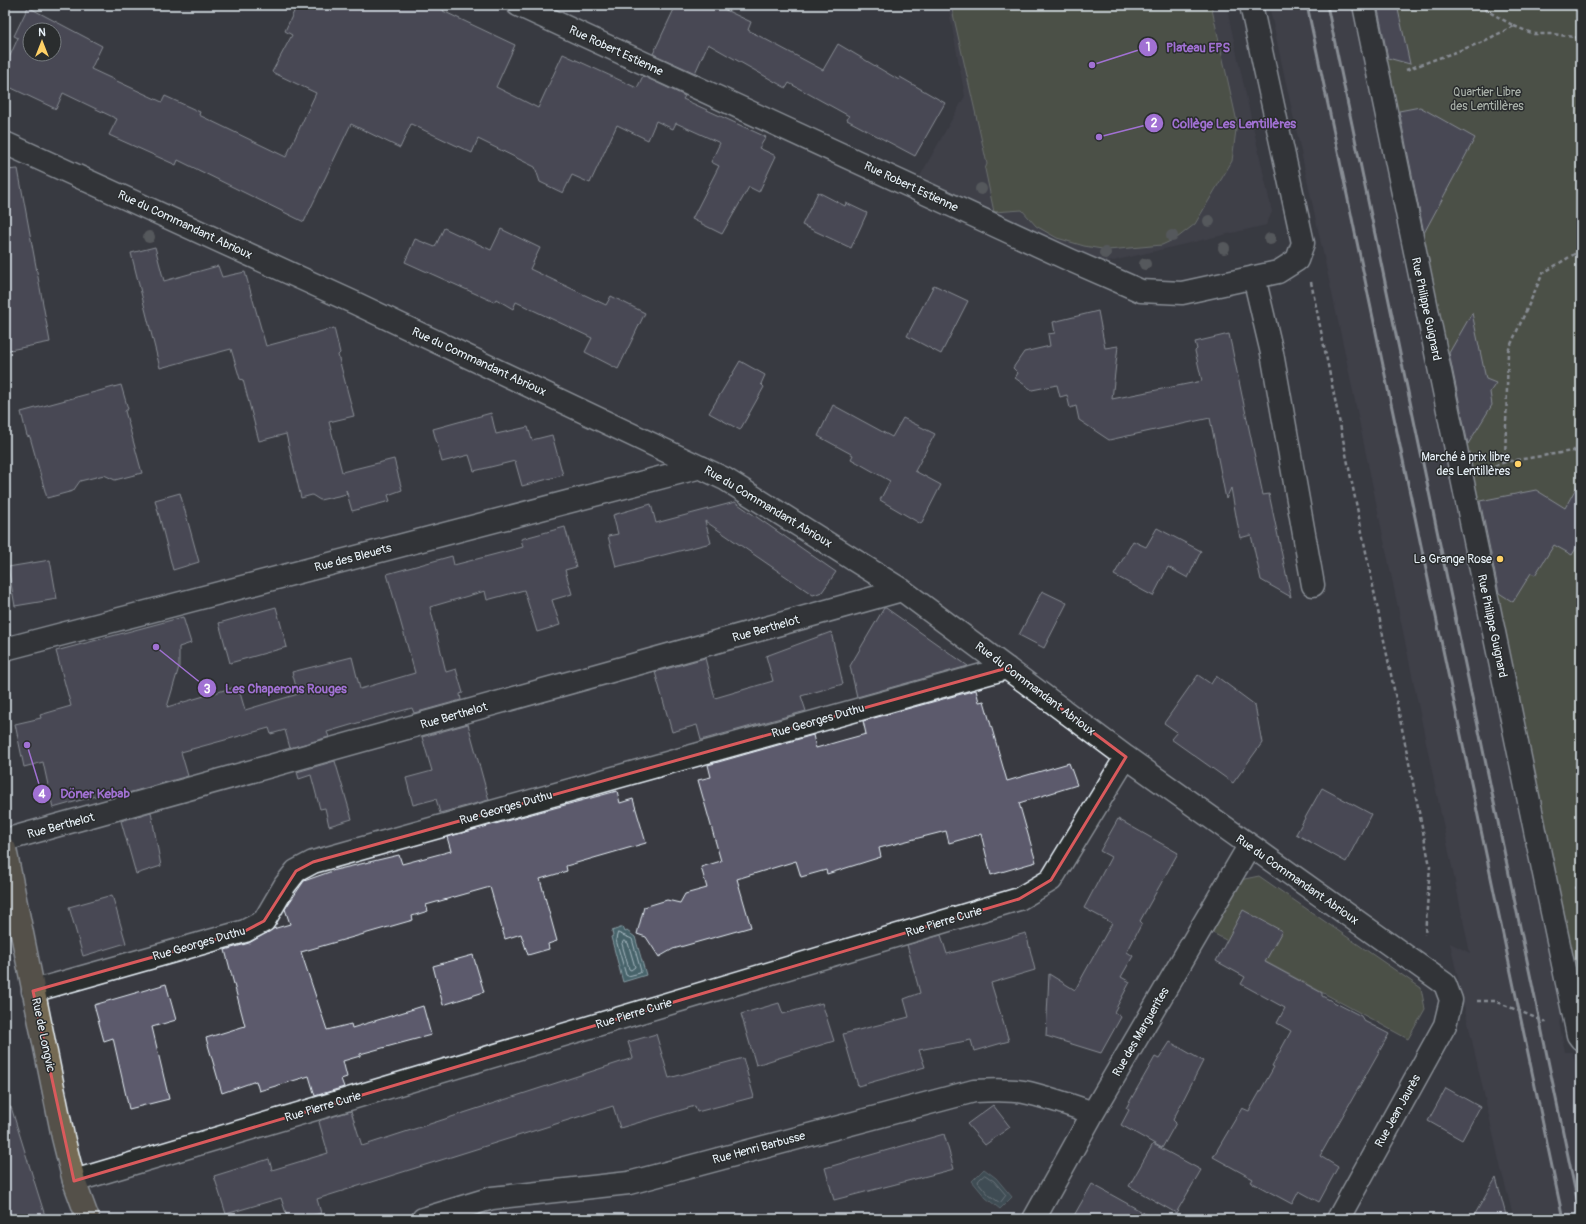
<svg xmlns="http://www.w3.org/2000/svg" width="1586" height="1224" font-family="Pangolin,sans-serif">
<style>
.built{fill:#474751}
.green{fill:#636a4f;stroke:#a6aea4}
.water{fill:#46636b;stroke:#879ca3}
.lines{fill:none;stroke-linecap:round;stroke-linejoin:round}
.shore{stroke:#a7b8c0;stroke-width:1}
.building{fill:#5c5a6c;stroke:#e8f1f8;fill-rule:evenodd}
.minor-casing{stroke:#e8f1f8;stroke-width:25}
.major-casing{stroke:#e8f1f8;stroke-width:25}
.path{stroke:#e8f1f8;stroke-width:2.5;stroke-dasharray:4 3;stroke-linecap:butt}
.minor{stroke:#2a2d2e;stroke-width:22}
.major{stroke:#756b52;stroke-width:22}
.rail{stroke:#e8f1f8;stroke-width:3}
.tree{fill:#787d7c}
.marked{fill:none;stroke:#da5a5c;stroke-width:3;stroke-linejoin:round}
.poi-dot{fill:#ffd166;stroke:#2a2d2e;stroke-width:1.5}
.labels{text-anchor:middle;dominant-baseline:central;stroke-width:3;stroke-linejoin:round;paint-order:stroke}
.street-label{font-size:12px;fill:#e8f1f8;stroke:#2a2d2e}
.park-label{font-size:12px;fill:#acb4ac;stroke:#2a2d2e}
.poi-label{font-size:12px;fill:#e8f1f8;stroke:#2a2d2e;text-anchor:end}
.leader{fill:none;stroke:#a171d3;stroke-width:1.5}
.callout-dot{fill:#a171d3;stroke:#2a2d2e;stroke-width:1.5}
.mark-label{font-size:12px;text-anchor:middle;font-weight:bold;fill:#fff}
.callout-label{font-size:13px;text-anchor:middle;font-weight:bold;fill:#a171d3;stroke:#2a2d2e;stroke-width:3;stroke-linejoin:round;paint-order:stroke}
</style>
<rect width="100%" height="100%" fill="#393a41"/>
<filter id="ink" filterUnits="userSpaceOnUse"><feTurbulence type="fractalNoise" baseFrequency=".025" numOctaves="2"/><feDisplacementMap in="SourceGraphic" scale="8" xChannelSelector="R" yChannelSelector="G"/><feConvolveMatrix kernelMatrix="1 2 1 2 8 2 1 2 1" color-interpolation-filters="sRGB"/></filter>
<g filter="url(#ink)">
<path class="built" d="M948,5H1226L1272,212L1266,225L1104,263L919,178L965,96Z
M1269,5H1354L1563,1014L1559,1022L1565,1052H1572L1576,1065L1581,1070V1219H1514L1501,1169L1450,943L1470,953L1345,353Z"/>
<path class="green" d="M951,5H1211L1237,122L1232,161L1195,224L1177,238L1162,245L1108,250L1084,246L1057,238L1036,226L1022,210L994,212L985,169L987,164Z
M1372,5H1581V993L1579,989Z
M1259,876L1421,988L1425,1009L1408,1039L1211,932L1240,880Z"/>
<path class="water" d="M623,927L625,932L627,931L635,937L646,975L623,982L611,937L613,936L612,931Z
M984,1169L996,1178L1012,1197L1000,1209L986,1198L972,1181Z"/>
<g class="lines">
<path class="shore" d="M618,933L632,939L641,971L640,973L628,976L626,975L616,940Z
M624,941L628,943L635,967L631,970L629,969L622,944Z
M985,1175L994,1181L1006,1195L1000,1203L989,1195L978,1182L979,1180Z"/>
</g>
<path class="building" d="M297,5H446L443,11L515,45L496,87L538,108L563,54L637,88L643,76L685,96L683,99L766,137L759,148L776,156L759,192L749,187L722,234L692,219L719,166L711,162L720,143L676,123L673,129L656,121L648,140L617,125L590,183L572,175L563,193L540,182L535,167L478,139L472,153L411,124L400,148L351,124L304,222L178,160L176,165L109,135L117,119L63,93L56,109L5,85V67L18,38L14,36L28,7L102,46L91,69L162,102L165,96L200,112L199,115L286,157L316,93L272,72L292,35L285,31ZM30,30H54V54H30Z
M676,5H715L751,22L748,30L823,70L838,44L899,80L900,77L945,103L915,156L847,120L849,116L789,83L786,88L708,44L695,73L653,54Z
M1377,5H1397L1410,64L1388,58Z
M1420,107L1475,138L1424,233L1399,111Z
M18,169L50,342L5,351V170Z
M818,192L845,206L846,203L867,213L851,248L802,225Z
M444,228L491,250L501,229L540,248L530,269L606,305L611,296L645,313L618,369L585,352L592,338L516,302L513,309L496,299L494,302L405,262L415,239L435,247Z
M155,247L164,281L218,266L222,277L245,272L266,346L334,328L340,353L338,355L354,416L329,422L342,472L394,459L402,490L388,495L390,501L352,511L346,490L347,494L320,500L312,495L301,498L286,434L259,441L243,380L240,379L231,349L160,368L131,253Z
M934,285L968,301L941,354L907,336Z
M1098,311L1105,348L1118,346L1112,399L1202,381L1195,351L1197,349L1195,342L1229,334L1263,495L1269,494L1291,597L1261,580L1251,535L1240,538L1231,488L1226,499L1210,418L1109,440L1079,420L1076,406L1070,408L1067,395L1060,397L1057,385L1032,390L1015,378L1018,373L1013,368L1024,352L1050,346L1048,334L1055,333L1053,322Z
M1472,313L1486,379L1496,383L1490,392L1492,405L1468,444L1449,353Z
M740,361L765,375L761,384L764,387L740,430L709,413Z
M121,385L128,409L125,411L142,473L115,480L104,475L80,481L73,491L47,498L30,437L27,436L21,412Z
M833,405L892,437L903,418L935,434L915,471L941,485L921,524L880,500L890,481L851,459L853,455L818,436Z
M491,413L496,434L528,427L532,440L552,435L563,475L522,486L515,461L474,471L469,455L442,462L433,429Z
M1581,479V540L1572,555L1554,545L1535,575L1531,573L1513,602L1499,593L1480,501L1536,490L1565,508Z
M180,493L199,562L173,570L155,500Z
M735,502L836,572L822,592L813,595L705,521L711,543L616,567L608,536L618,534L613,515L651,504L656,523Z
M565,527L576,567L565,570L572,594L552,600L560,625L537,632L524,590L487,600L485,591L430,607L446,672L456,669L463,693L460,694L461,700L414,713L412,708L371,719L327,732L329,737L290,748L285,730L271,734L269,728L181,752L188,776L114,797L113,791L53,808L43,762L24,767L15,724L41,718L40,715L71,706L56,651L183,617L191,643L179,647V667L167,707L238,686L245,710L298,694L292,672L352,657L360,689L415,673L387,574L452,556L454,565L523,547L521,539Z
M1157,528L1201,551L1188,578L1168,567L1153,596L1114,575L1133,541L1146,547Z
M50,560L57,599L15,606L8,567Z
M1042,591L1067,603L1044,648L1019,635Z
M276,607L287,647L230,663L219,623Z
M884,608H886L968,666L857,697L850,666Z
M831,632L843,684L801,696L806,711L701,740L697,725L672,732L655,672L705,658L715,698L773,681L766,656Z
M1198,675L1211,684L1216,676L1255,705L1262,743L1233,783L1171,739L1177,732L1164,723Z
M976,690L979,702L984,701L1007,781L1069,763L1077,785L1019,803L1036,862L991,875L981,834L949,843L946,831L879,848L881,857L827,874L826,870L801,877L796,861L737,879L751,927L673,949L659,957L646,937L637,934L644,907L667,900L680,903L685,894L707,888L701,867L721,861L698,780L711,777L708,765L813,735L816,748L844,740L866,734L863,721Z
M468,724L489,800L440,813L436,799L413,805L406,778L432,771L422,737Z
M335,761L352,819L329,826L325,808L320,809L311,775L299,779L297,772Z
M1322,788L1371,814L1346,862L1296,834Z
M617,791L620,803L633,799L646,843L566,866L567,871L540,879L557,941L548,944L549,949L528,955L521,934L505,939L490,887L426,905L428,911L412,916L413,920L301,952L327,1030L351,1024L352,1028L423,1006L431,1035L360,1054V1056L343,1061L347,1077L341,1079L344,1087L315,1096L309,1076L259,1091L256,1081L222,1093L206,1038L245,1026L225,950L249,943L273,929L290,924L285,909L304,881L335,870L399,855L402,864L451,851L447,837Z
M151,812L161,866L136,874L121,821Z
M1118,819L1178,853L1140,921L1142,923L1127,952L1133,956L1121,977L1130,982L1114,1012L1121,1017L1101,1053L1046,1036L1049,974L1075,990L1112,923L1084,908L1111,857L1100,851Z
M112,895L126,943L83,956L69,907Z
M1243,910L1282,931L1265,962L1322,993V996L1361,1016L1364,1021L1389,1034L1320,1156L1338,1167L1319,1202L1299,1191L1292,1204L1251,1182L1253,1179L1213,1157L1242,1108L1249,1111L1274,1067L1272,1066L1291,1031L1277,1023L1285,1008L1241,984L1245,977L1216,961Z
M1026,933L1035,970L991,983L1009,1041L974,1051L971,1040L919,1050L925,1067L858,1086L843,1034L909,1017L904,999L920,993L907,945L941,935L947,954Z
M473,955L484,992L443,1005L433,966Z
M166,984L176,1020L152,1027L169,1099L129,1109L113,1038L104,1041L94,1005Z
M779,1003L783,1014L822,1003L834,1041L756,1065L741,1014Z
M656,1034L669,1078L743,1058L754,1097L697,1112L695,1106L620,1128L613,1106L317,1199L321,1213L300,1219H288L281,1198L226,1214L214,1176L269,1159L272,1170L328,1153L319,1122L321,1120L351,1111L362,1146L633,1058L628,1042Z
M1170,1042L1203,1061L1173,1120L1176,1123L1162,1148L1121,1125L1129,1110L1126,1108L1155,1057L1159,1059Z
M1446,1088L1480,1107L1462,1140L1428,1121Z
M993,1105L1010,1127L985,1145L967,1124Z
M11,1107L46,1219H5V1108Z
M944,1134L954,1169L834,1200L825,1168Z
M1153,1144L1201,1170L1176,1213L1129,1186Z
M1496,1178L1507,1219H1472Z
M1092,1184L1155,1219H1072Z"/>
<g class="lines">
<defs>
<path id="minor" d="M518,5L1070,260L1141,291L1182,293L1278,272L1297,260L1303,243L1251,5
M1364,5L1548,893L1578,1035L1581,1039
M5,143L355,303L725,479L902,590L1126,757L1445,984L1451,1000L1445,1025L1338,1219
M1254,277L1272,353L1313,585
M5,649L701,467
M5,840L902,590
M33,991L245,931L264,921L285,885L296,871L313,862L1007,668
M74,1181L1019,899L1051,880L1126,757
M423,1219L492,1198L629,1183L974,1091C990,1090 1007,1089 1024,1092C1048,1097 1070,1105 1093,1113
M1034,1219L1093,1113L1249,846"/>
<path id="major" d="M5,849L63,1137L74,1181L88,1219"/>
</defs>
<use href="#minor" class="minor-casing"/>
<use href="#major" class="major-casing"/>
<path class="path" d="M1514,26L1534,34H1553L1581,38
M1406,70L1480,43L1514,26L1477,5
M1581,250L1543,273L1508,351L1505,462L1572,451L1581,446
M1311,282L1430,866L1425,935
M1572,451L1581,452
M1488,468L1505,462
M1575,888L1581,887
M1477,1001H1495L1548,1023"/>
<use href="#minor" class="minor"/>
<use href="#major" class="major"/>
<path class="rail" d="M1307,5L1563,1219
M1327,5L1581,1218"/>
</g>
<g class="tree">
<circle cx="981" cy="189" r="6"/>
<circle cx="1209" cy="221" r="6"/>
<circle cx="1172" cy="236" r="6"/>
<circle cx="149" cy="237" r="6"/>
<circle cx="1270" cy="239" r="6"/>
<circle cx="1224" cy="248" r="6"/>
<circle cx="1105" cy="253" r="6"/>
<circle cx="1145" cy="264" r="6"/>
</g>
</g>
<path d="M0 0H1586V1224H0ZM1007,668L1126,757L1051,880L1019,899L74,1181L33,991L245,931L264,921L296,871L313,862Z" fill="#393a41" fill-opacity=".55" fill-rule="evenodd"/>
<path class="marked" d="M1007,668L1126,757L1051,880L1019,899L74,1181L33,991L245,931L264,921L296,871L313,862Z"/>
<g class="poi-dot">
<circle cx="1518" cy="464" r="4"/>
<circle cx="1500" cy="559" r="4"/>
</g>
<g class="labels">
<g class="street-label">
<text transform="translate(616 51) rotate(25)">Rue Robert Estienne</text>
<text transform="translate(911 187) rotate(25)">Rue Robert Estienne</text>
<text transform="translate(185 225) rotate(25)">Rue du Commandant Abrioux</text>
<text transform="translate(1426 309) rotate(78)">Rue Philippe Guignard</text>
<text transform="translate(479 362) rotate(25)">Rue du Commandant Abrioux</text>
<text transform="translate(768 507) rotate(31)">Rue du Commandant Abrioux</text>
<text transform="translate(353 558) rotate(-15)">Rue des Bleuets</text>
<text transform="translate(1492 626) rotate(78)">Rue Philippe Guignard</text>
<text transform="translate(766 629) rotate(-16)">Rue Berthelot</text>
<text transform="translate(1035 689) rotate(37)">Rue du Commandant Abrioux</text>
<text transform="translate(454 716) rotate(-16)">Rue Berthelot</text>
<text transform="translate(818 721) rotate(-16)">Rue Georges Duthu</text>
<text transform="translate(506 808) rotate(-16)">Rue Georges Duthu</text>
<text transform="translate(61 826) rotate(-15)">Rue Berthelot</text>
<text transform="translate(1297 880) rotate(35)">Rue du Commandant Abrioux</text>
<text transform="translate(944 922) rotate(-17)">Rue Pierre Curie</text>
<text transform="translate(199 944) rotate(-16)">Rue Georges Duthu</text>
<text transform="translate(634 1014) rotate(-17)">Rue Pierre Curie</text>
<text transform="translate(1141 1032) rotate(-60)">Rue des Marguerites</text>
<text transform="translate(43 1035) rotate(78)">Rue de Longvic</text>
<text transform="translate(323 1107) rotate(-17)">Rue Pierre Curie</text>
<text transform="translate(1398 1111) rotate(-61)">Rue Jean Jaurès</text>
<text transform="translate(759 1148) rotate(-15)">Rue Henri Barbusse</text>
</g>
<g class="park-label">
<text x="1487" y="92">Quartier Libre<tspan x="1487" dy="14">des Lentillères</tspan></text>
</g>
<g class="poi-label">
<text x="1510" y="457">Marché à prix libre<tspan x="1510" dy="14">des Lentillères</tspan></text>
<text x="1492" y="559">La Grange Rose</text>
</g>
</g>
<path class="leader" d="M1092 65L1148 47M1099 137L1154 123M156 647L207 688M27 745L42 794"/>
<g class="callout-dot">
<circle cx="1092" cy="65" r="4"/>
<circle cx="1099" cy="137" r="4"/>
<circle cx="156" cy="647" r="4"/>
<circle cx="27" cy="745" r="4"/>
<circle cx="1148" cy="47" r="10"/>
<circle cx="1154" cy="123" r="10"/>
<circle cx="207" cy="688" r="10"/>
<circle cx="42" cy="794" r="10"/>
</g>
<g class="mark-label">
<text x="1148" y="51">1</text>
<text x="1154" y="127">2</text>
<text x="207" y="693">3</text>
<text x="42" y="798">4</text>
</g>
<g class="callout-label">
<text x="1198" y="52">Plateau EPS</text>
<text x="1234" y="128">Collège Les Lentillères</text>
<text x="286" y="693">Les Chaperons Rouges</text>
<text x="95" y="798">Döner Kebab</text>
</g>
<rect width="1586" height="1224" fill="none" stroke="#2a2d2e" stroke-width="20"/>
<rect x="10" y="10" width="1566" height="1204" fill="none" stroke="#e8f1f8" stroke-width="1.5" filter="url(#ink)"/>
<g transform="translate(42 42)"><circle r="19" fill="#2a2d2e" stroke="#767b7f"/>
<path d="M0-3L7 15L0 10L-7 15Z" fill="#ffd166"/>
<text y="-6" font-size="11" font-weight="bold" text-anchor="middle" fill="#e8f1f8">N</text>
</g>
</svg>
